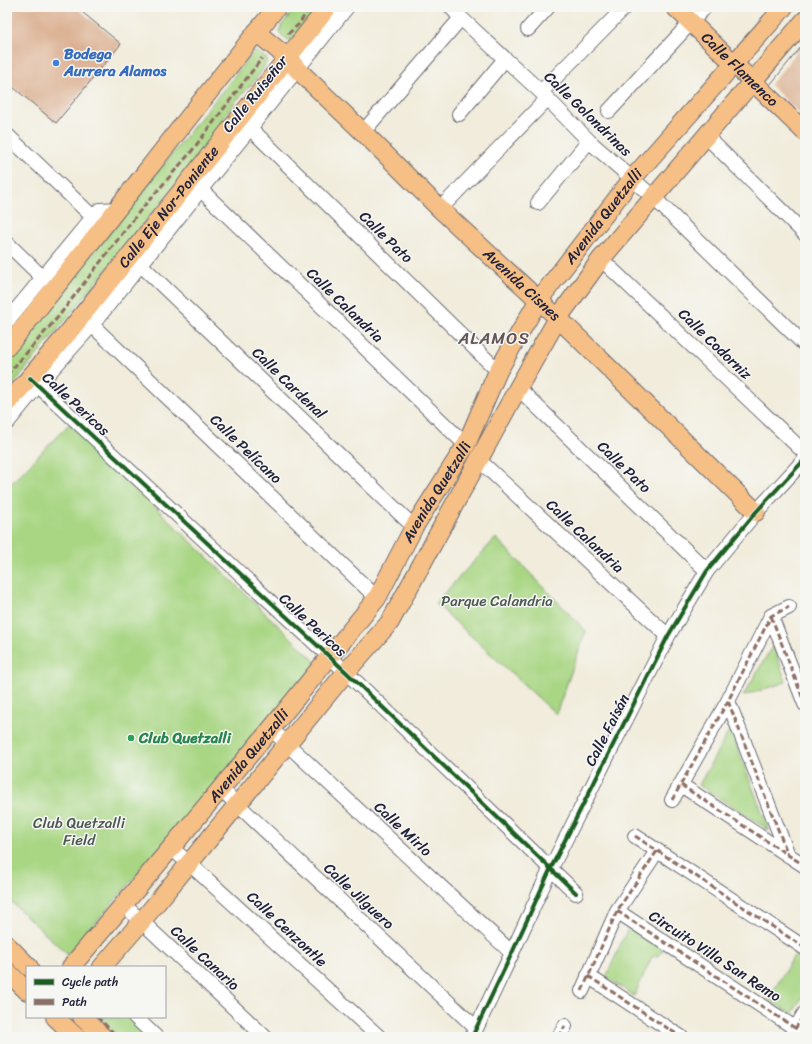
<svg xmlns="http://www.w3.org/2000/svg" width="812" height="1044" font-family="Sriracha,sans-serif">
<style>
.green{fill:#a8d683;stroke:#657c5f}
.building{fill:#dcb092}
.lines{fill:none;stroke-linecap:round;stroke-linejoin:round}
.minor-casing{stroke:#6a6973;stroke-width:16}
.major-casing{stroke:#6a6973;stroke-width:20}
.minor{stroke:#fff;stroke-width:14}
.major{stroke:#f5bf86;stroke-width:18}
.quiet{stroke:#8d6e63;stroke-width:3;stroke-dasharray:6 3;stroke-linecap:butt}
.cycleway-casing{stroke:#f6f6f2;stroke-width:6}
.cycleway{stroke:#1b5e20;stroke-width:4}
.shop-dot{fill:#3f7fe0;stroke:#f6f6f2;stroke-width:1.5}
.leisure-dot{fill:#2e9e5b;stroke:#f6f6f2;stroke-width:1.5}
.labels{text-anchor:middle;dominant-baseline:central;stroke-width:3;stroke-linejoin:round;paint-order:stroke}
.shop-label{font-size:15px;font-weight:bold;fill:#366cbe;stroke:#f6f6f2;text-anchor:start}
.street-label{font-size:15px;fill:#22223b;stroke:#f6f6f2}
.park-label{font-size:15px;fill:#4a5851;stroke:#f6f6f2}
.leisure-label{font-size:15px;font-weight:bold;fill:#27864d;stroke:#f6f6f2;text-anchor:start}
.quarter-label{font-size:17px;letter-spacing:1px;fill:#635459;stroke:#f6f6f2}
</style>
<rect width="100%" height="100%" fill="#f6f6f2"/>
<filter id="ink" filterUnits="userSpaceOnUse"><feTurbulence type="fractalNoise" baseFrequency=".025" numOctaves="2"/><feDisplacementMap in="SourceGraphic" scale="8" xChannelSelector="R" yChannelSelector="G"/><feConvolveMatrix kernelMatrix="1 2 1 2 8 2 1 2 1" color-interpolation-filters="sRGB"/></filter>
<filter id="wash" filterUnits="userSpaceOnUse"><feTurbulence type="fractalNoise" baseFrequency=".012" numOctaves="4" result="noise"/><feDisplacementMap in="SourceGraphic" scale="16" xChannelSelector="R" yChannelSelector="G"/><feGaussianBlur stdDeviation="0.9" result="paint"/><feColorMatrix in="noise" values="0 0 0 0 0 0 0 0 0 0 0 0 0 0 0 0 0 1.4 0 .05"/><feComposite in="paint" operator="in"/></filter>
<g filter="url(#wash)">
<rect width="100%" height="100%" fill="#f1ecdb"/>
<path class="green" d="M296,7H319L293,39L288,40L279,33L281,26Z
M255,50L267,59C263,78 236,97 226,114C223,119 221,125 219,131L7,392V360Z
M69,424L318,664L68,955L7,898V488Z
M496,538L586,631L556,714L435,603Z
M773,645L786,682L743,696Z
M730,729L769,830L699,785Z
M629,926L663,949L660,955L652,957L634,996L606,977Z
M795,954L805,961V993L792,1014L768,1000Z
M93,1017H135L156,1037H113Z"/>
<g id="blocks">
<path class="building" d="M7,7H76L121,44L56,123L7,82Z
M805,42V119L770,85Z"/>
</g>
</g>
<g filter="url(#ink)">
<use href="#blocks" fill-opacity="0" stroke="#6a6973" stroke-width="1"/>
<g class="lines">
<defs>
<path id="minor" d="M451,7L461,18L541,92L589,141L653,197L805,345
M528,29L548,7
M541,92L625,7
M609,111L705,7
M459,114L505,59
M250,128L498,371
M363,132L461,18
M7,135L93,217
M706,136L805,234
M200,189L466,445
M538,203L589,141
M440,209L547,99
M7,243L43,278
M601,259L805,453
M140,264L414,527
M7,321L93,217L100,210L119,209
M92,325L377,598
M30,378L346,672L576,893
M518,388L707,571
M7,423L38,385L92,325L347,7
M480,461L668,636
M771,616L805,704
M728,701L788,855
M271,729L512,953
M681,785L805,866
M220,788L476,1028
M672,800L728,701L771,616L789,607
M635,836L805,948
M171,848L189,863L379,1037
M123,904L265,1037
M617,911L795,1028
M588,976L681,1037
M582,991L617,911L657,851
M135,1017L156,1037
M472,1037L512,953L550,870L668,636L707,571L756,512L805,459
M559,1037L565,1026
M790,1037L805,1013"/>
<g id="major">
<path id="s1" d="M675,7L805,132"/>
<path id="s2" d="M256,32L288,58L297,69L363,132L440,209L558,318L756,512"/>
<path d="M7,347C99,235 185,119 277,7"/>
<path id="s3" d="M7,404L68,333L328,7"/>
<path d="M7,945L29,967"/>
<path id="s4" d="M71,967L271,729L377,598L414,527L466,445L498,371L538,301L632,179L784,7"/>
<path d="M102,967L141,922L346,672L390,622L518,388L558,318L601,259L805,20"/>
<path d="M7,971L27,991"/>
<path d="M55,1017L76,1037"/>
<path d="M82,1017L103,1037"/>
</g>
</defs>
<use href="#minor" class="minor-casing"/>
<use href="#major" class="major-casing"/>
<use href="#minor" class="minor"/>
<use href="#major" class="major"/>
<path class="quiet" d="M288,34L299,24L310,7
M7,375L58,317L139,212L191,152L262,58
M771,616L805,704
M728,701L788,855
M681,785L805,866
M672,800L728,701L771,616L789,607
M635,836L805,948
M617,911L795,1028
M588,976L681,1037
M582,991L617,911L657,851
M97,1017L118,1037
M559,1037L565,1026
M790,1037L805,1013"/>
<defs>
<path id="cycleway" d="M30,378L346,672L576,893
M472,1037L512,953L550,870L668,636L707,571L756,512L805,459"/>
</defs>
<use href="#cycleway" class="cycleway-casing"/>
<use href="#cycleway" class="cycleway"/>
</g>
</g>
<circle class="shop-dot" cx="56" cy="63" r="4"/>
<circle class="leisure-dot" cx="131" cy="738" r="4"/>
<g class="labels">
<g class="shop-label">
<text x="64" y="54">Bodega<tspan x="64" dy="17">Aurrera Alamos</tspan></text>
</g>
<g class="street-label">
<text stroke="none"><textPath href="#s1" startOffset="90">Calle Flamenco</textPath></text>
<text transform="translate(255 94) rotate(-51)">Calle Ruiseñor</text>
<text transform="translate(588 114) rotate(44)">Calle Golondrinas</text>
<text stroke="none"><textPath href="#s3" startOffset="255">Calle Eje Nor-Poniente</textPath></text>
<text stroke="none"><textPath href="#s4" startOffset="925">Avenida Quetzalli</textPath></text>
<text transform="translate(386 237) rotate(44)">Calle Pato</text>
<text stroke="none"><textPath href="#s2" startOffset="367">Avenida Cisnes</textPath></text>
<text transform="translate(345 305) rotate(44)">Calle Calandria</text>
<text transform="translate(715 344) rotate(44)">Calle Codorniz</text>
<text transform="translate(289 383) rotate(44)">Calle Cardenal</text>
<text transform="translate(76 404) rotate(43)">Calle Pericos</text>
<text transform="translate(246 449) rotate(44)">Calle Pelícano</text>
<text transform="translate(624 467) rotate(44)">Calle Pato</text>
<text stroke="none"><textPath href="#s4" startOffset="601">Avenida Quetzalli</textPath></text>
<text transform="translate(585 536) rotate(43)">Calle Calandria</text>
<text transform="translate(313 625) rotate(43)">Calle Pericos</text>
<text transform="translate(607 730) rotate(-63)">Calle Faisán</text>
<text stroke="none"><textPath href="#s4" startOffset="276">Avenida Quetzalli</textPath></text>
<text transform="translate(403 829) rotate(43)">Calle Mirlo</text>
<text transform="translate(359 896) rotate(43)">Calle Jilguero</text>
<text transform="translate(287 929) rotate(43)">Calle Cenzontle</text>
<text transform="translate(715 956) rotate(33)">Circuito Villa San Remo</text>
<text transform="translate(205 958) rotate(43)">Calle Canario</text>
</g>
<g class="park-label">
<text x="497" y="601">Parque Calandria</text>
<text x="79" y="823">Club Quetzalli<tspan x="79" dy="17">Field</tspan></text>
</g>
<g class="leisure-label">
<text x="139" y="738">Club Quetzalli</text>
</g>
<g class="quarter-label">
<text x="494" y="338">ALAMOS</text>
</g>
</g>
<rect width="812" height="1044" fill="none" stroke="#f6f6f2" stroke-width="24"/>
<rect x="26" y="966" width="140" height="52" fill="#f6f6f2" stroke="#a1a1a9"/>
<rect x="34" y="979" width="20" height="6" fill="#1b5e20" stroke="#a1a1a9"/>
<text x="62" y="986" font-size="12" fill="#22223b">Cycle path</text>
<rect x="34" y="999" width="20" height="6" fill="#8d6e63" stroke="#a1a1a9"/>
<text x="62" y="1006" font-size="12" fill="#22223b">Path</text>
</svg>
